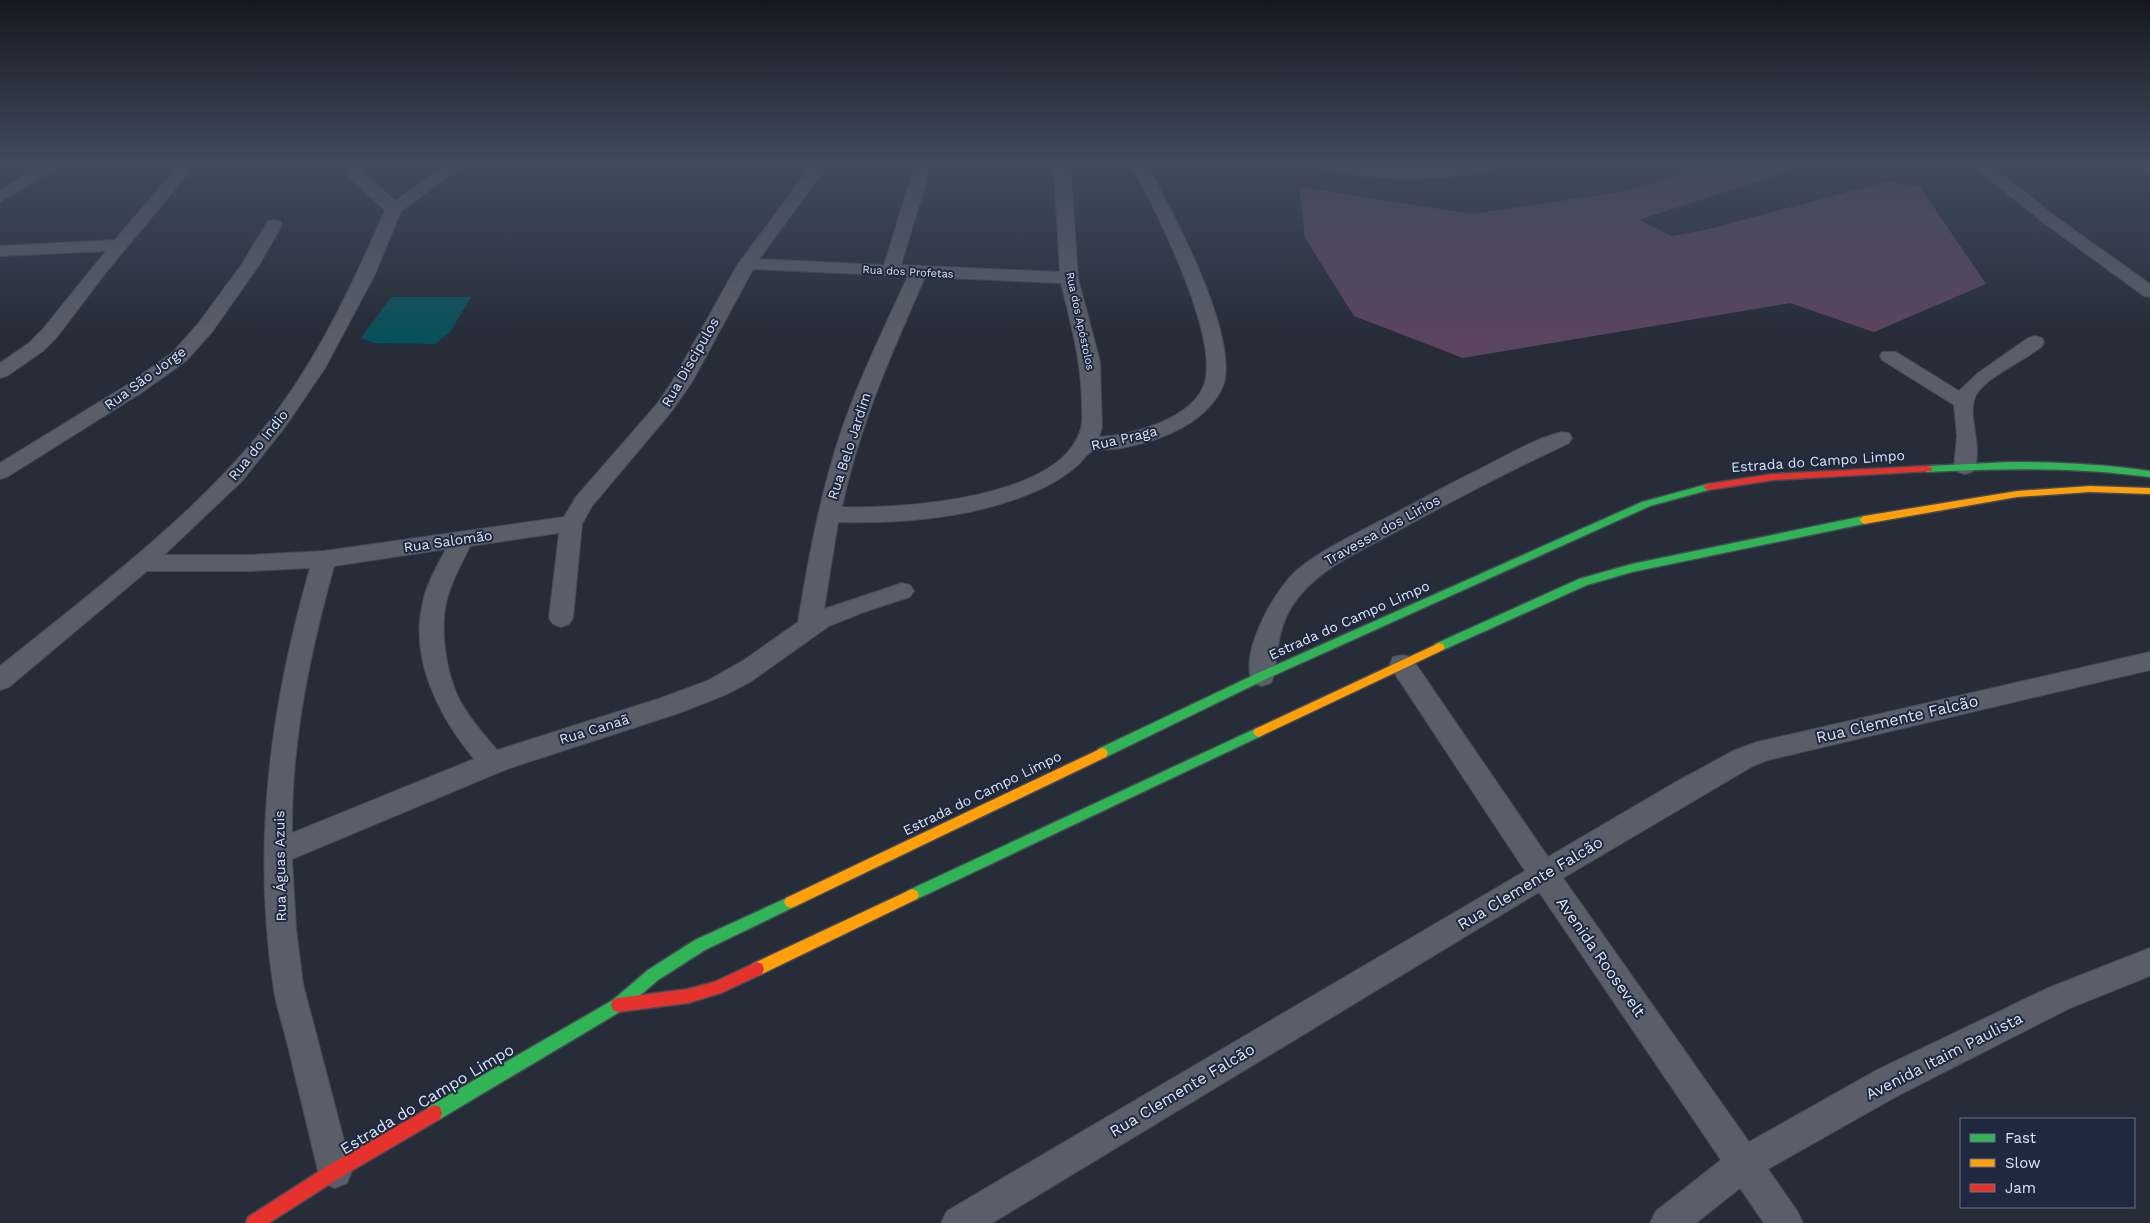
<svg xmlns="http://www.w3.org/2000/svg" width="2150" height="1223" font-family="'Work Sans',sans-serif">
<style>
.green{fill:#5b4460}
.water{fill:#09515a}
.lines{fill:none;stroke-linecap:round;stroke-linejoin:round}
.street-casing{stroke:#454a56;stroke-width:2}
.fast-casing{stroke:#454a56;stroke-width:3}
.slow-casing{stroke:#454a56;stroke-width:3}
.jam-casing{stroke:#454a56;stroke-width:3}
.street{fill:#595e68;fill-rule:evenodd}
.fast{fill:#30b455;fill-rule:evenodd}
.slow{fill:#ff9f0a;fill-rule:evenodd}
.jam{fill:#e5322d;fill-rule:evenodd}
.labels{text-anchor:middle;dominant-baseline:central;stroke-width:4;stroke-linejoin:round;paint-order:stroke}
.far-street-label{font-size:11px;fill:#dce4f4;stroke:#1e2940}
.street-label{font-size:14px;fill:#dce4f4;stroke:#1e2940}
.near-street-label{font-size:16px;fill:#dce4f4;stroke:#1e2940}
</style>
<rect width="100%" height="100%" fill="#262c38"/>
<path class="green" d="M1707,165H1807L1639,220L1672,236L1709,229L1889,181L1920,187L1986,284L1874,332L1790,303L1463,358L1354,316L1305,238L1299,187L1472,214L1627,191Z"/>
<path class="water" d="M391,297H471L450,332L435,344L374,343L361,338Z"/>
<g class="lines">
<defs>
<path id="street" d="M43,165H62L0,202V190Z
M179,165H195L107,271L57,337L43,351L7,376L0,378V363L29,343L43,329L106,251L0,256V246L115,240Z
M340,165H356L395,201L446,165H464L401,211L375,274L325,368L285,427L242,481L164,555H251L324,551L564,517L576,497L657,404L672,382L738,264L812,165H828L759,259L884,265L915,165H931L901,265L1060,272L1054,165H1070L1078,278L1100,362L1102,427L1099,437C1131,436 1195,418 1205,382C1218,333 1156,210 1131,165H1147C1174,215 1233,324 1225,379C1222,396 1204,414 1190,423C1168,437 1141,445 1116,449C1108,450 1100,448 1093,451C1086,453 1082,462 1077,466C1067,474 1057,481 1045,487C982,517 908,524 838,522L824,609L902,583L910,585L914,591L910,597L864,612L829,626L750,682L725,695L679,713L507,769L292,859L296,929L303,984L352,1171L347,1183L335,1188L323,1183L318,1171C308,1128 297,1085 287,1042C282,1022 275,1003 273,983C252,842 271,704 310,568L251,571H147L9,687L0,690V666C93,591 198,514 271,419C319,356 354,282 385,210L353,181ZM753,269L908,276C885,326 861,375 843,426C821,490 809,555 798,622L744,660L707,681L661,698L497,750C484,735 470,719 460,701C446,674 439,629 447,599C452,580 462,563 470,546L559,533L549,618L553,624L561,627L569,624L573,618L582,524L592,506L671,412L692,382ZM925,277L1061,283C1071,324 1082,363 1082,406C1082,413 1083,422 1081,428C1063,499 900,509 842,507C859,426 892,352 925,277ZM446,549C437,566 427,583 423,602C409,659 439,716 474,759L292,833C291,742 310,653 334,566Z
M1319,165L1410,169L1460,165H1500L1497,168C1441,182 1378,182 1322,168Z
M1972,165H1990L2056,217L2150,284V297L2144,296L2044,223Z
M2138,165H2150V173L2145,171Z
M274,220L280,221L282,225L259,265L212,332L186,361L141,393L7,477L0,479V463L127,385L172,353L198,324L242,264L268,221Z
M2035,336L2042,338L2044,342L2042,346C2024,362 1988,375 1976,395C1965,415 1986,450 1972,472L1965,474L1958,472L1954,467L1957,436L1954,405L1882,360L1880,356L1882,352H1896L1959,391L1978,373L2028,338Z
M1562,432L1569,433L1572,438L1569,443C1512,470 1455,499 1399,530C1361,551 1317,568 1292,606C1283,620 1279,637 1277,653C1275,664 1276,673 1271,683L1262,686L1253,683C1238,654 1274,591 1296,571C1319,551 1348,538 1374,524C1408,507 1441,488 1476,471C1503,458 1532,439 1562,432Z
M2150,652V670L1768,760L1753,766L1563,878L1749,1142L1875,1071L2048,988L2150,948V976L2070,1008L1899,1095L1768,1169L1797,1211L1803,1223H1764L1740,1188L1696,1223H1650L1656,1211L1721,1160L1539,892L992,1223H941L947,1211L1525,871L1393,671L1390,664L1393,657L1402,655L1411,657L1548,857L1674,783L1735,750L1757,742Z"/>
<path id="fast" d="M2011,462C2058,462 2104,464 2150,471V477C2076,467 2002,468 1927,472L1922,469L1927,466Z
M1708,484L1712,485L1713,487L1712,489L1650,506L1266,679L1106,757L1102,758L1098,757L1096,753L1098,749L1258,673L1642,502Z
M1864,516L1868,517L1869,520L1868,523L1632,572L1587,585L1443,650H1435L1433,647L1435,644L1579,579L1632,564Z
M1259,727L1263,729L1265,732L1263,735L917,899L912,901L907,899L905,895L907,891Z
M791,896L796,898L798,902L796,906L705,950L658,980L623,1010L440,1119L434,1121L428,1119L426,1113L428,1107L613,1000L648,970L695,940Z"/>
<path id="slow" d="M2090,486L2150,488V494L2090,492L2017,497L1864,524L1859,520L1864,516L2017,491Z
M1439,643L1443,644L1445,647L1443,650L1263,735L1259,737L1255,735L1253,732L1255,729Z
M1102,748L1106,749L1108,753L1106,757L796,906L791,908L786,906L784,902L786,898Z
M912,889L917,891L919,895L917,899L762,974L757,976L752,974L750,969L752,964Z"/>
<path id="jam" d="M1927,466L1931,467L1932,469L1931,471L1773,480L1708,490L1703,487L1708,484L1773,474Z
M757,962L762,964L764,969L762,974L721,993L688,1003L618,1012L613,1010L611,1005L613,1000L618,998L688,989L714,982Z
M434,1105L440,1107L442,1113L440,1119L341,1177L269,1223H246L248,1217L329,1165Z"/>
</defs>
<use href="#street" class="street-casing"/>
<use href="#fast" class="fast-casing"/>
<use href="#slow" class="slow-casing"/>
<use href="#jam" class="jam-casing"/>
<use href="#street" class="street"/>
<use href="#fast" class="fast"/>
<use href="#slow" class="slow"/>
<use href="#jam" class="jam"/>
</g>
<linearGradient id="sky" x2="0" y2="1"><stop stop-color="#15181f"/><stop offset="0.49" stop-color="#414b5e"/><stop offset="1" stop-color="#414b5e" stop-opacity="0"/></linearGradient>
<rect width="2150" height="336" fill="url(#sky)"/>
<g class="labels">
<g class="far-street-label">
<text transform="translate(908 272) rotate(3)">Rua dos Profetas</text>
<text transform="translate(1080 321) rotate(78)">Rua dos Apóstolos</text>
</g>
<g class="street-label">
<text transform="translate(690 362) rotate(-60)">Rua Discipulos</text>
<text transform="translate(145 378) rotate(-36)">Rua São Jorge</text>
<text transform="translate(1124 438) rotate(-13)">Rua Praga</text>
<text transform="translate(258 445) rotate(-51)">Rua do Indio</text>
<text transform="translate(849 446) rotate(-72)">Rua Belo Jardim</text>
<text transform="translate(1818 461) rotate(-4)">Estrada do Campo Limpo</text>
<text transform="translate(1382 530) rotate(-29)">Travessa dos Lirios</text>
<text transform="translate(448 541) rotate(-8)">Rua Salomão</text>
<text transform="translate(1349 620) rotate(-24)">Estrada do Campo Limpo</text>
<text transform="translate(594 729) rotate(-17)">Rua Canaã</text>
<text transform="translate(982 793) rotate(-26)">Estrada do Campo Limpo</text>
<text transform="translate(280 866) rotate(-91)">Rua Águas Azuis</text>
</g>
<g class="near-street-label">
<text transform="translate(1897 719) rotate(-13)">Rua Clemente Falcão</text>
<text transform="translate(1530 883) rotate(-31)">Rua Clemente Falcão</text>
<text transform="translate(1601 957) rotate(55)">Avenida Roosevelt</text>
<text transform="translate(1944 1056) rotate(-27)">Avenida Itaim Paulista</text>
<text transform="translate(1182 1090) rotate(-31)">Rua Clemente Falcão</text>
<text transform="translate(427 1099) rotate(-31)">Estrada do Campo Limpo</text>
</g>
</g>
<rect x="1960" y="1118" width="175" height="90" fill="#1e2940" stroke="#6a7488"/>
<rect x="1970" y="1134" width="25" height="8" fill="#30b455" stroke="#6a7488"/>
<text x="2005" y="1143" font-size="15" fill="#dce4f4">Fast</text>
<rect x="1970" y="1159" width="25" height="8" fill="#ff9f0a" stroke="#6a7488"/>
<text x="2005" y="1168" font-size="15" fill="#dce4f4">Slow</text>
<rect x="1970" y="1184" width="25" height="8" fill="#e5322d" stroke="#6a7488"/>
<text x="2005" y="1193" font-size="15" fill="#dce4f4">Jam</text>
</svg>
